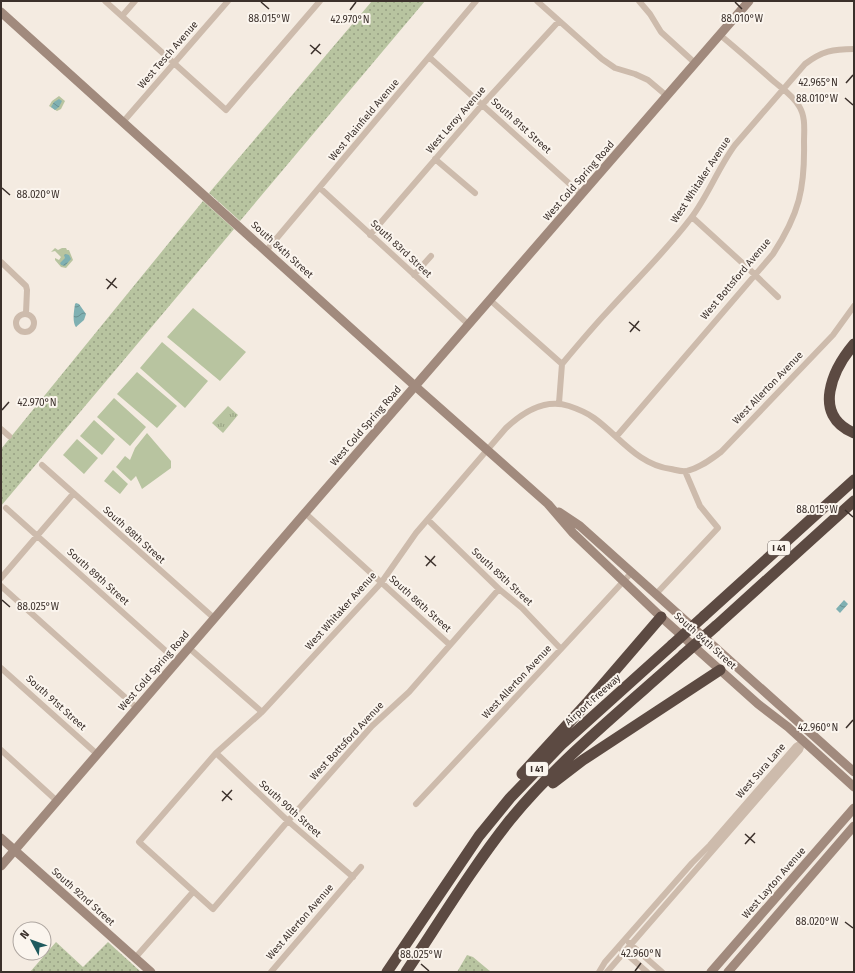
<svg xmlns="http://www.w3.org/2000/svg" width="855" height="973" font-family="'Fira Sans',sans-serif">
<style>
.grass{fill:url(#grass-dots)}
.park{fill:url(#park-tufts)}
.garden{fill:#b8c4a0}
.water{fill:url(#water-waves)}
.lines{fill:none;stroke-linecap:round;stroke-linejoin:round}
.street{stroke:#cdbbac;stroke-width:6}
.secondary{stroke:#a18a7d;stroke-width:9}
.highway{stroke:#5c4a42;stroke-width:11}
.highway-bridge{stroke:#5c4a42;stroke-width:11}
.ticks{fill:none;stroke:#3b302b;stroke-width:1.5}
.labels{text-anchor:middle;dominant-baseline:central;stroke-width:4;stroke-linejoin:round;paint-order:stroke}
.shield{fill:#fbf5ee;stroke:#756b66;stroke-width:1}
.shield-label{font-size:9px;font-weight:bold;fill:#3b302b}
.street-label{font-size:10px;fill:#3b302b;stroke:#fbf5ee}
.ticks-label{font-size:10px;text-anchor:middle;fill:#3b302b;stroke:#fbf5ee;stroke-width:4;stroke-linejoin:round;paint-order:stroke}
</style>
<defs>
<pattern id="grass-dots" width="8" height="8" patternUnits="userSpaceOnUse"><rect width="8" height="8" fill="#b8c4a0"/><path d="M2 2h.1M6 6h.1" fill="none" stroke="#97a083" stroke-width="1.8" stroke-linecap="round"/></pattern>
<pattern id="park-tufts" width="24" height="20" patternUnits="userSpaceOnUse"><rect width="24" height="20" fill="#b8c4a0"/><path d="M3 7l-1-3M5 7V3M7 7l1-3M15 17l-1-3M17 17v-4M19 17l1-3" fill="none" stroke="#97a083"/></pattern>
<pattern id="water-waves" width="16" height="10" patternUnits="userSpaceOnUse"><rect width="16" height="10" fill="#7fb0b2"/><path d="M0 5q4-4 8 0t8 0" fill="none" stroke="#699091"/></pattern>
</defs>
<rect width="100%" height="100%" fill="#f4ebe1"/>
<path class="grass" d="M372,1H425L240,221L209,193Z
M203,201L234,229L1,506V449Z
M56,942L83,967L108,942L141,972H30Z
M467,955L473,957L491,972H457Z"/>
<path class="park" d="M228,406L238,415L223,433L212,423Z"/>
<path class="garden" d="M59,96L65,101L61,109L57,111L49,106L52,101Z
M55,248L58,250L62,248H66L67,250H69L73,260L66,268L61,267L55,260V258L59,260L61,257L55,251L51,252Z
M193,308L246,352L220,381L167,337Z
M162,342L208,381L185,408L140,368Z
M137,372L177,406L157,428L117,394Z
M114,398L146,427L130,446L97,417Z
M94,420L115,439L102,455L80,436Z
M147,433L171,461V468L142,489L136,476L131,481L116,467L125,456L130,460L135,448Z
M77,439L98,458L84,474L63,455Z
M113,470L128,484L120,494L104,481Z"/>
<path class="water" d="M59,99L62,101L59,107L55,110L51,107L54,102Z
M66,254L69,255L71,259L65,266L61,265L60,263L65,258L64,255Z
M76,303L79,304L86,314L84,320L76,327C72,322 74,311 75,304Z
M844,600L848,604L840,613L836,609Z"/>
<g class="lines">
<path class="street" d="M105,1L226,110L320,1
M537,1L602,59L615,68L635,74L648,80L667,96
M639,1L650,14L661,32L695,63
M122,16L135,1
M429,57L582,195
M123,122L228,1
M435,159L475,193
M320,188L469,325
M692,217L749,269L778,297
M370,235L482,105L559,21
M266,251L476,1
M1,262L26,286L27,290L26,313
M414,275L431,256
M490,300L562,364L559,403
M16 323a9 9 0 1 1 18 0a9 9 0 1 1-18 0Z
M562,364C577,346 592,328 608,311C636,280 666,251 691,218C708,196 718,168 735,145L805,64C822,51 833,49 854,49
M1,429L9,436
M616,437L773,254C799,214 805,189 804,142C804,131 806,117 799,106C793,95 780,87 771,79C754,64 737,49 720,35
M42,465L214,618
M6,508L177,661
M305,513L450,645
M428,520L499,589L522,608L561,649
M1,578L73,494
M1,586L137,708
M499,589L409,692L372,726L288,821L213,909L139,842L216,753L262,712L381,583L416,533L506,428C523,412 545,398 569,406C578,409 586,412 594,418C619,436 638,465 671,469C676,470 682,472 687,471C700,468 711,459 721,452L833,335L854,306
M656,594L718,528L700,506L685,471
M189,648L262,712
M1,668L97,754
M1,750L57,801
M216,753L288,821L353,877
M416,804L561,649L632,572
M629,943L662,972
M622,950L647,972
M135,958L193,892
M271,972L361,867
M599,972L605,962L692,863L710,845L796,746L804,741
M607,972L800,750L803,742"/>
<path class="secondary" d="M1,12L415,386L548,504L573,533L661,617L758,704L788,727L854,787
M559,512L580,526L854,772
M1,838L151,972
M1,866L305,513L749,1
M711,972L854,808
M728,972L854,826"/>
<path class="highway" d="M854,344C833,369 811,415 854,433
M704,616L854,480
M716,626L854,501
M522,774L587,703L661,617
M553,783L583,760L720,670
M387,972L479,836L510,798L561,745L672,645
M406,972C440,921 472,868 510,820C559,760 625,707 683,655"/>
<path class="highway-bridge" d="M672,645L704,616
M683,655L716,626"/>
</g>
<path class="ticks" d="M261,2L269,9M735,2L742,9M350,10L356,2M310,45L321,54M311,54L320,44M846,83L853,75M845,98L853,105M2,188L10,195M106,279L117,288M107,289L116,278M629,322L640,331M630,332L639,321M2,410L9,402M845,510L853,517M425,556L436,566M426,566L435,556M2,600L10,607M846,728L853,720M222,791L232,800M222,801L232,790M745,834L755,843M745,844L755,833M845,922L853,928M421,964L429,971M635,971L641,963"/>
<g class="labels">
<g class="shield">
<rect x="768" y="541" width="22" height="14" rx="3"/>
<rect x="526" y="762" width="22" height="14" rx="3"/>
</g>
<g class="shield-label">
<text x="779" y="548">I 41</text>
<text x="537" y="769">I 41</text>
</g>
<g class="street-label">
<text transform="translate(168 55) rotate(-49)">West Tesch Avenue</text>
<text transform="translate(364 120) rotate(-50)">West Plainfield Avenue</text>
<text transform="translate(456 120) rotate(-49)">West Leroy Avenue</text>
<text transform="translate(521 126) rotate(42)">South 81st Street</text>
<text transform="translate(701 180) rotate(-57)">West Whitaker Avenue</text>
<text transform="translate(579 181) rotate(-49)">West Cold Spring Road</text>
<text transform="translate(401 249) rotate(43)">South 83rd Street</text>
<text transform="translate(282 250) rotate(42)">South 84th Street</text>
<text transform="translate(736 279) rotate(-50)">West Bottsford Avenue</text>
<text transform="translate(768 388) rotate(-46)">West Allerton Avenue</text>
<text transform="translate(366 426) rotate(-49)">West Cold Spring Road</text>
<text transform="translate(134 535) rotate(42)">South 88th Street</text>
<text transform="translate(98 577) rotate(42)">South 89th Street</text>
<text transform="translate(502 577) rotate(43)">South 85th Street</text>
<text transform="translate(420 604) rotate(42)">South 86th Street</text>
<text transform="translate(341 611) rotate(-48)">West Whitaker Avenue</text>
<text transform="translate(705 641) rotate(42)">South 84th Street</text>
<text transform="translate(154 671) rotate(-49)">West Cold Spring Road</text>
<text transform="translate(517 682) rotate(-47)">West Allerton Avenue</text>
<text transform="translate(593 700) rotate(-42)">Airport Freeway</text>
<text transform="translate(56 703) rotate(42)">South 91st Street</text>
<text transform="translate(347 741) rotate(-47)">West Bottsford Avenue</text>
<text transform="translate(761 771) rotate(-49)">West Sura Lane</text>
<text transform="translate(290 809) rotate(42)">South 90th Street</text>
<text transform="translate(774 883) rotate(-49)">West Layton Avenue</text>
<text transform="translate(83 897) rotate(42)">South 92nd Street</text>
<text transform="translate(300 922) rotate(-49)">West Allerton Avenue</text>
</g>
</g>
<g class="ticks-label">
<text x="742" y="22">88.010°W</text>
<text x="269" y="22">88.015°W</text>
<text x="350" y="23">42.970°N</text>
<text x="818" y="86">42.965°N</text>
<text x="817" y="102">88.010°W</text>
<text x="38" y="198">88.020°W</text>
<text x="37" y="406">42.970°N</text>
<text x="817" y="513">88.015°W</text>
<text x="38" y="610">88.025°W</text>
<text x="818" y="731">42.960°N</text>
<text x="817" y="925">88.020°W</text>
<text x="641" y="957">42.960°N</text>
<text x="421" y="958">88.025°W</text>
</g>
<rect width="855" height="973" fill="none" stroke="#3b302b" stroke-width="4"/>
<g transform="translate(32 941) rotate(311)"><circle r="19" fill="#fbf5ee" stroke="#aea6a0"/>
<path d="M0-3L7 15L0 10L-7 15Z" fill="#1f5a5e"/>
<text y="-6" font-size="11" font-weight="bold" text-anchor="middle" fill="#3b302b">N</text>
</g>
</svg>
